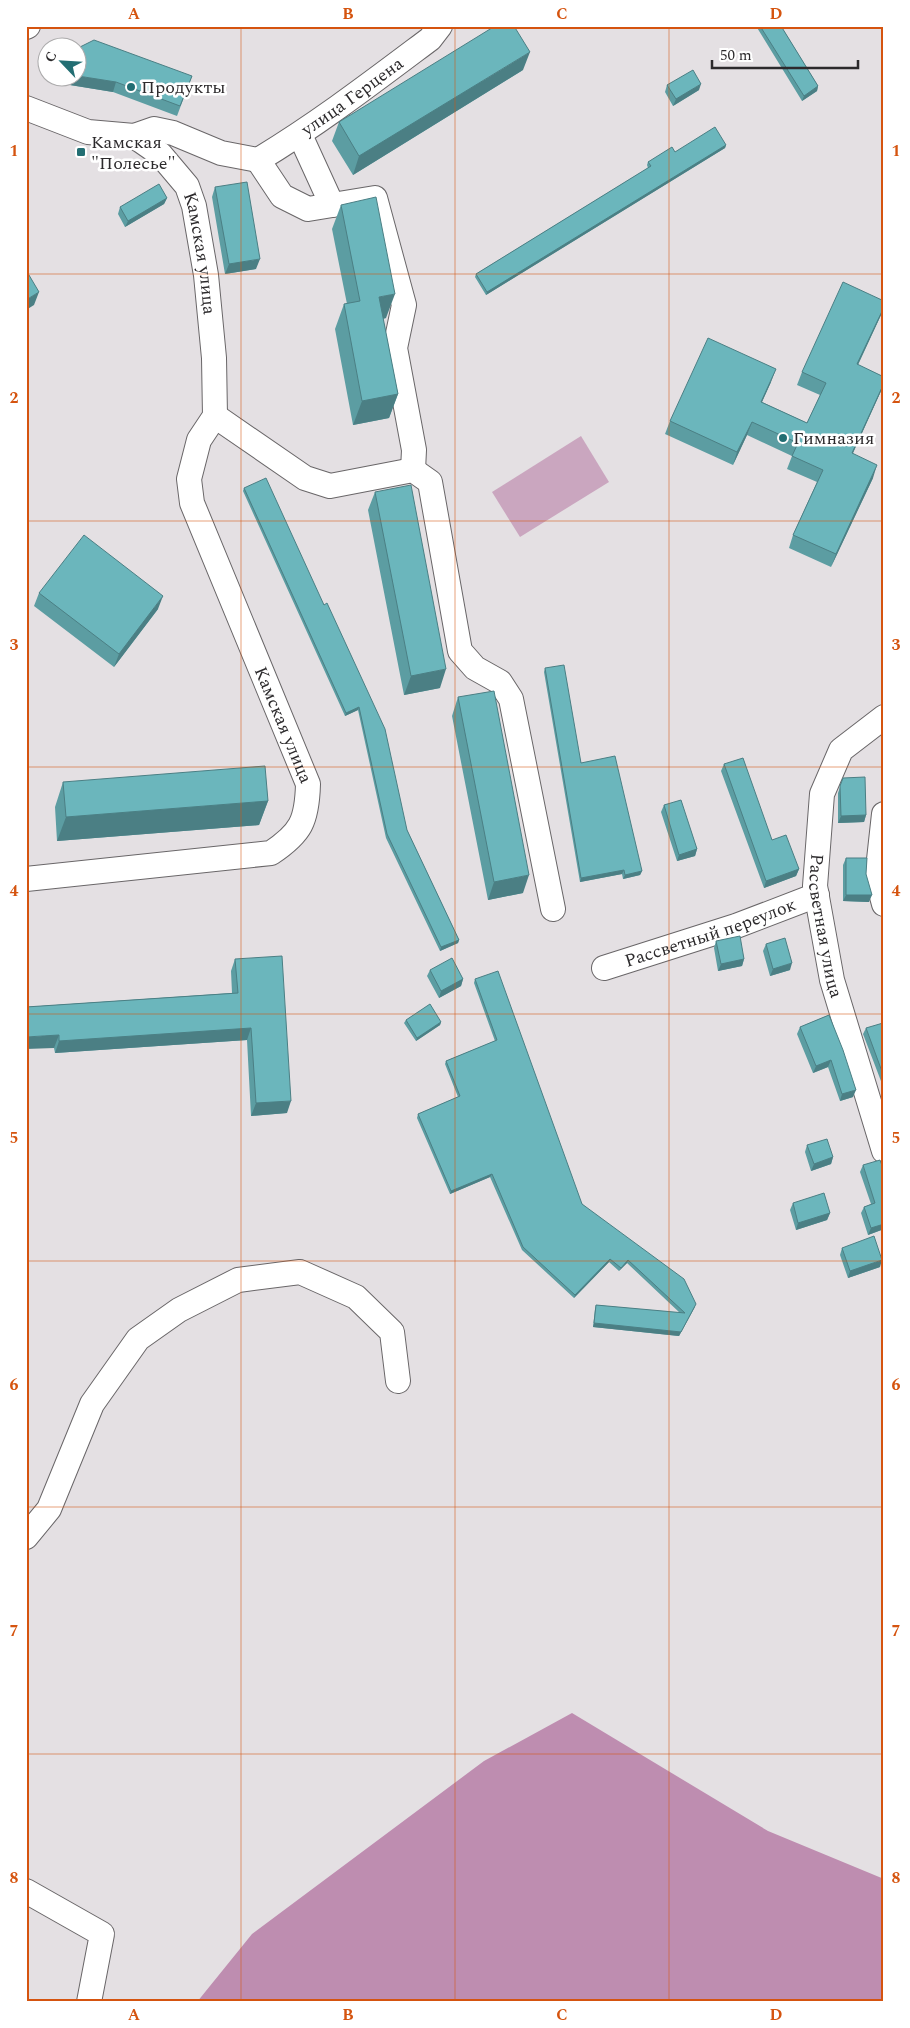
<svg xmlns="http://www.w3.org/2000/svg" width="910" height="2028" font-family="Spectral,serif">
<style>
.green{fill:#caa6bf}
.forest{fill:#be8db0}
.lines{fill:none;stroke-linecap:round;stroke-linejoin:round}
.street-casing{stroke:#696668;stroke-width:26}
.street{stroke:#fff;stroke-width:24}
.wall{fill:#5c9da2}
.shaded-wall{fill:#4b7f84}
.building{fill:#6bb6bc;stroke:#4b7f84}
.grid{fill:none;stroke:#d5540f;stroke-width:1;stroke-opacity:0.55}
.poi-dot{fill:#226e73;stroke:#fff;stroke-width:2}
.labels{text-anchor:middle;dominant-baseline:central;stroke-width:5;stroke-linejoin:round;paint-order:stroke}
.poi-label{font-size:18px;fill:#2c2a2c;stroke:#fff;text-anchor:start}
.street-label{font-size:18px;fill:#2c2a2c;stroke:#fff}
.neatline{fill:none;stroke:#d5540f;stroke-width:2}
.grid-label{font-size:16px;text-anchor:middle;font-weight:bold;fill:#d5540f}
</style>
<rect width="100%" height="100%" fill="#e4e0e3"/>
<path class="green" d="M581,436L609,482L520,537L492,492Z"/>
<path class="forest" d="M572,1713L768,1831L884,1879V2002H197L252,1934L484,1761Z"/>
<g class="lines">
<defs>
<g id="street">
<path d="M26,27L28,26"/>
<path id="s1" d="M26,108L88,132L134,136L160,154L187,186L194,206L206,275L214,358L215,416L199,440L189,479L192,503L308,784C307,821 301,833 271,853L26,879"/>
<path d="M300,135L332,205"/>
<path id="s2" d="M134,136L154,129L173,133L221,153L258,160C318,124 374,81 430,39L440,26"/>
<path d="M258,160L282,196L308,209L375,198L404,305L395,348L414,450L413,470"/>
<path d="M215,416L305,478L330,486L413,470L430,482L460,651L475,668L500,682L511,699L553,909"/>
<path id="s3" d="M884,717L841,750L822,794L815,886L832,980L884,1151"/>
<path d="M884,814L877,878L884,904"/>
<path id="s4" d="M604,968L736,926L817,895"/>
<path d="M26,1537L49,1509L92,1404L138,1339L179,1310L238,1280L300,1272L356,1297L392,1332L398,1381"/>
<path d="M26,1891L102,1934L89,2002"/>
</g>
</defs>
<use href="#street" class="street-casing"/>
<use href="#street" class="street"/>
</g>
<path class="wall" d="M756,26H781L818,86L817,91L802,101Z
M523,70L353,175L332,141L339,122Z
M192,76L177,116L113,92L70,85L67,78Z
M667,85L699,90L673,106L665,92Z
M726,145L725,148L486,295L475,277L476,274L648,168L647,165L648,162L675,152Z
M215,187L256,269L225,274L212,197Z
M167,198L164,204L125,227L118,214L120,207Z
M341,205L386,318L383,319L398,394L389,418L353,425L335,329L344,304H347L332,229Z
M884,307L881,315L858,365L884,377V384L881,391L853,453L873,478L831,567L789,548L793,535L817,482L787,469L792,456L747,435L733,465L665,434L670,421L771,382L762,402L807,423L820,395L797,385L802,372Z
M244,488L324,605L407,830L459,940L458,943L440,951L386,838L358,710L345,716L243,491Z
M375,492L440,688L404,695L368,510Z
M39,593L158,609L114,667L34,606Z
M545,668L581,763L642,871L640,875L623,879L622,874L580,882L544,672Z
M458,697L523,893L488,900L452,716Z
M724,764L772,840L799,869L796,876L764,888L721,771Z
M843,778L866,815L864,822L838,823V793Z
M63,782L268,801L259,825L57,841L55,807Z
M664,805L697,849L695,856L677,861L661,812Z
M846,858L866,874L869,902L843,901V865Z
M716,941L744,959L742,966L718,971L714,948Z
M766,944L790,970L770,976L763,951Z
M235,959L287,1113L251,1116L247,1040L55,1053L54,1048L26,1007L232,993L231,971Z
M430,970L463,979L461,986L439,998L427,976Z
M475,979L582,1204L695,1307L679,1336L593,1327L595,1309L596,1305L680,1313L627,1263L619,1271L609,1262L574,1298L522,1250L490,1177L450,1194L417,1118L418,1114L458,1097L445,1064L446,1061L495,1041L474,983Z
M829,1015L853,1097L840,1101L828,1067L813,1073L797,1034L800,1027Z
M406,1020L441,1022L440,1025L416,1041L404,1023Z
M884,1026V1089L863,1034L866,1028Z
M807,1145L833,1157L831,1164L811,1171L805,1152Z
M863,1165L884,1229L868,1235L861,1213L864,1207L871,1204L860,1172Z
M793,1203L830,1213L827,1220L796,1230L790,1210Z
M842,1248L880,1267L848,1278L840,1255Z"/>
<path class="shaded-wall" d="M530,52L523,70L353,175L359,156Z
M78,76L116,82L113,92L70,85L73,78H78Z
M701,84L699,90L673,106L676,99Z
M818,86L817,91L802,101L804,96Z
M726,145L725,148L486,295L487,292Z
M167,198L164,204L125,227L128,221Z
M260,259L256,269L225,274L229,264Z
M39,292L34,305L26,310V300Z
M395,294L386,318L370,321L379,297Z
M884,307L881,315L852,377L857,364Z
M776,369L771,382L756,415L761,402Z
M884,383L881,391L847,466L852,453Z
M398,394L389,418L353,425L362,401Z
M752,422L747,435L733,465L737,452Z
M877,465L873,478L831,567L836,554Z
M163,596L158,609L114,667L119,654Z
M446,669L440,688L404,695L411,676Z
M359,707L358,710L345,716L346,713Z
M268,801L259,825L57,841L66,817Z
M866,815L864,822L838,823L841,816Z
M697,849L695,856L677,861L679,855Z
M799,869L796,876L764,888L766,881Z
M624,870L622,874L580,882L581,878Z
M642,871L640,875L623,879L625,875Z
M529,875L523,893L488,900L494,882Z
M846,895H872L869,902L843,901Z
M459,940L458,943L440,951L441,947Z
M744,959L742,966L718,971L721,964Z
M792,963L790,970L770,976L773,969Z
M463,979L461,986L439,998L441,991Z
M441,1022L440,1025L416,1041L417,1038Z
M251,1028L247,1040L55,1053L59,1041Z
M59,1035L54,1048L26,1049V1037Z
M831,1060L828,1067L813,1073L816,1066Z
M856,1090L853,1097L840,1101L842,1094Z
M291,1101L287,1113L251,1116L256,1103Z
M833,1157L831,1164L811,1171L814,1164Z
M492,1174L490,1177L450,1194L451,1191Z
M830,1213L827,1220L796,1230L798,1223Z
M884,1224V1229L868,1235L871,1228Z
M610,1259L609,1262L574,1298L575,1295Z
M628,1260L627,1263L619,1271L621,1268Z
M882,1260L880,1267L848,1278L850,1271Z
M696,1304L679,1336L593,1327L594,1323L681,1332Z"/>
<path class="building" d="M495,26H514L530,52L359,156L339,122Z
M760,26H781L818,86L804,96Z
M94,40L192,76L180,106L116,82L78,76V48Z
M693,70L701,84L676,99L667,85Z
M715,127L726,145L487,292L476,274L651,166L648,162L672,147L675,152Z
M247,182L260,259L229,264L215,187Z
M159,184L167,198L128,221L120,207Z
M376,197L395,294L379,297L398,394L362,401L344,304L360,301L341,205Z
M26,270L39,292L26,300Z
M843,282L884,301V307L857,364L884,377V383L852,453L877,465L836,554L793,535L823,470L792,456L798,443L752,422L737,452L670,421L708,338L776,369L761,402L807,423L826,383L802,372Z
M266,478L324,605L327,603L385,729L407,830L459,940L441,947L387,834L359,707L346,713L244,488Z
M411,485L446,669L411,676L375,492Z
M84,535L163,596L119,654L39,593Z
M564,665L581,763L615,756L642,871L625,875L624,870L581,878L545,668Z
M494,691L529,875L494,882L458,697Z
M743,758L772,840L786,835L799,869L766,881L724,764Z
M265,766L268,801L66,817L63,782Z
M865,777L866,815L841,816L840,786L843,778Z
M681,800L697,849L679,855L664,805Z
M846,858H867L866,874L872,895H846Z
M740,936L744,959L721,964L716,941Z
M785,938L792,963L773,969L766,944Z
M282,956L291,1101L256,1103L251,1028L59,1041V1035L26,1037V1007L238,993L235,959Z
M452,958L463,979L441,991L430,970Z
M498,971L582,1204L684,1279L696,1304L681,1332L594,1323L596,1305L685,1313L628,1260L621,1268L610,1259L575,1295L523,1247L492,1174L451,1191L418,1114L460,1096L446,1061L497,1040L475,979Z
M430,1004L441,1022L417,1038L406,1020Z
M829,1015L843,1050L856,1090L842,1094L831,1060L816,1066L800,1027Z
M883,1023L884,1026V1077L866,1028Z
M827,1139L833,1157L814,1164L807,1145Z
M880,1160L884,1171V1224L871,1228L864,1207L875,1203L863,1165Z
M824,1193L830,1213L798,1223L793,1203Z
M874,1236L882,1260L850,1271L842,1248Z"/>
<path class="grid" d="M241,26V2002M455,26V2002M669,26V2002M26,274H884M26,521H884M26,767H884M26,1014H884M26,1261H884M26,1507H884M26,1754H884"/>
<g class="poi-dot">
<circle cx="131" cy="87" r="5"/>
<rect x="76" y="147" width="10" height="10" rx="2.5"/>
<circle cx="783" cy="438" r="5"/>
</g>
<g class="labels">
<g class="poi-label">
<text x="141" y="87">Продукты</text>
<text x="91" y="142">Камская<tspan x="91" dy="21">"Полесье"</tspan></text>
<text x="793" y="438">Гимназия</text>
</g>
<g class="street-label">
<text stroke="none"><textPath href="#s2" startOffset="244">улица Герцена</textPath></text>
<text stroke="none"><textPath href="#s1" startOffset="255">Камская улица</textPath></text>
<text stroke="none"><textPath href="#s1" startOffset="752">Камская улица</textPath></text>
<text stroke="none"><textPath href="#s3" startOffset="235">Рассветная улица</textPath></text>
<text stroke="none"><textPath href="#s4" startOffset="112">Рассветный переулок</textPath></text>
</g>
</g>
<rect width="910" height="2028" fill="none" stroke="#ffffff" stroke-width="55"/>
<g transform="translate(62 62) rotate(295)"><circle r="24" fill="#ffffff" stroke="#abaaab"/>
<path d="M0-4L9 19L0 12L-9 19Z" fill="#226e73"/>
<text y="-8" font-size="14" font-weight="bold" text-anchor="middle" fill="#2c2a2c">С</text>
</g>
<path d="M712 60v8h146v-8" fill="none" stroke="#2c2a2c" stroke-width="2.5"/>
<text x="720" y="60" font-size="15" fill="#2c2a2c" stroke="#ffffff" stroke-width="4" paint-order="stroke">50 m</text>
<rect x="28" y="28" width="854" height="1972" class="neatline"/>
<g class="grid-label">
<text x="134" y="19">A</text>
<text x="348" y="19">B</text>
<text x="562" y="19">C</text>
<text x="776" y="19">D</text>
<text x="14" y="156">1</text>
<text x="896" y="156">1</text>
<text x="14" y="403">2</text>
<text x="896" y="403">2</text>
<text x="14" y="650">3</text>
<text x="896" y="650">3</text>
<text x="14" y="896">4</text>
<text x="896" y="896">4</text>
<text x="14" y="1143">5</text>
<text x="896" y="1143">5</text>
<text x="14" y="1390">6</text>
<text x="896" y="1390">6</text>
<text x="14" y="1636">7</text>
<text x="896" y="1636">7</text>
<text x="14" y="1883">8</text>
<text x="896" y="1883">8</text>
<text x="134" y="2020">A</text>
<text x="348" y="2020">B</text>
<text x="562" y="2020">C</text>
<text x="776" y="2020">D</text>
</g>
</svg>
